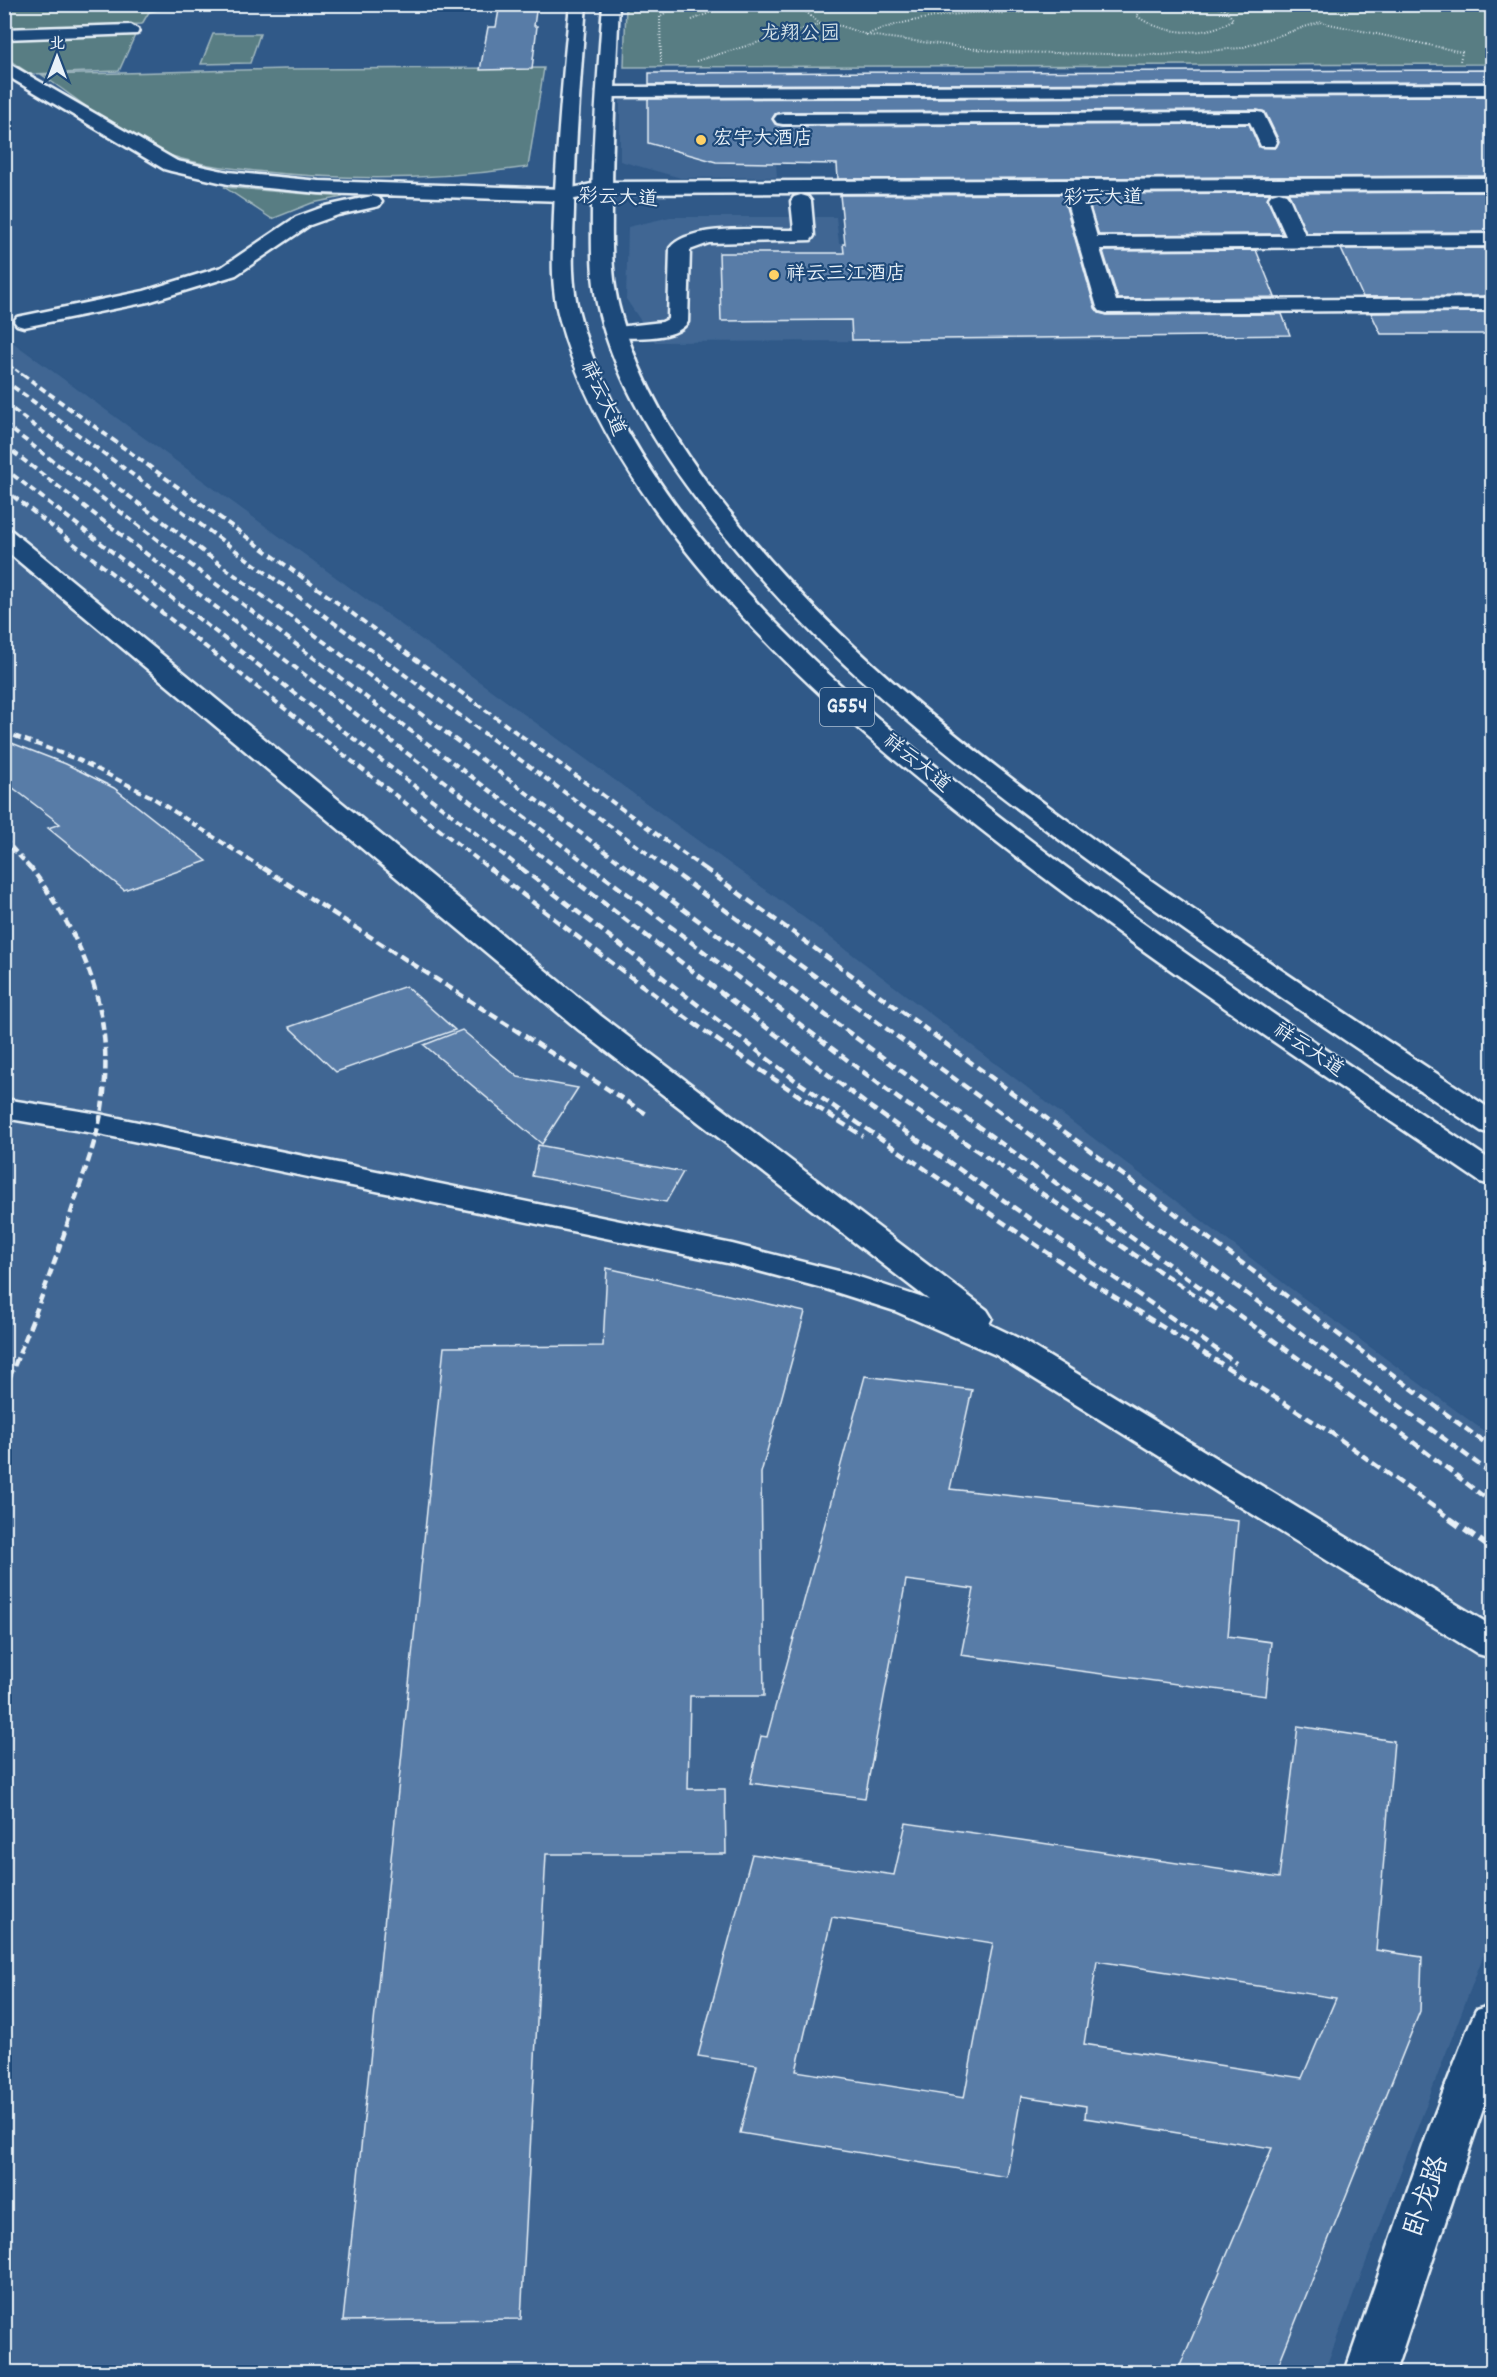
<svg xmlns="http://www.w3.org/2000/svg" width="1497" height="2377" font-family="Dekko,'LXGW WenKai TC',sans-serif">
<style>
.built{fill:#3f6693}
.green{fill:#587d83;stroke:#a0b7be;stroke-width:1.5}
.building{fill:#587ba7;stroke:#e8f1f8;stroke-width:1.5;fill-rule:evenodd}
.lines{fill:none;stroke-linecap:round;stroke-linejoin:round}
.minor-casing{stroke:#e8f1f8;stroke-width:5}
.major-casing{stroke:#e8f1f8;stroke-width:5}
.highway-casing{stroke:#e8f1f8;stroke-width:5}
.path{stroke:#e8f1f8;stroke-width:2;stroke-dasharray:1 2;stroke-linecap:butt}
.minor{fill:#1f4a7a;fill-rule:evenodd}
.major{fill:#1f4a7a;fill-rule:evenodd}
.highway{fill:#1f4a7a;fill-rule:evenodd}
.rail-far3{stroke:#e8f1f8;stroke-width:2;stroke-dasharray:5 2;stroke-linecap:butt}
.rail-far2{stroke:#e8f1f8;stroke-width:4;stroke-dasharray:7 4;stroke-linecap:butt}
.rail-far1{stroke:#e8f1f8;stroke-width:4.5;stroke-dasharray:9 4.5;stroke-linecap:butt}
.rail{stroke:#e8f1f8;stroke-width:6;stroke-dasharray:12 6;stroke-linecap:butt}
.poi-dot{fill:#ffd166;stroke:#1f4a7a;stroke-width:2}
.labels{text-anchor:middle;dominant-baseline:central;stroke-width:4.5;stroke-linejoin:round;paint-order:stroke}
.far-park-label{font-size:20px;fill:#d2e0e6;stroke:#1f4a7a}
.far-poi-label{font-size:20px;fill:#e8f1f8;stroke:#1f4a7a;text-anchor:start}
.far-street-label{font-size:20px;fill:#e8f1f8;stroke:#1f4a7a}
.shield{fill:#1f4a7a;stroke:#acbfd2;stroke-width:1.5}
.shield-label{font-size:22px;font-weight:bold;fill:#e8f1f8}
.near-street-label{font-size:28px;fill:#e8f1f8;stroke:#1f4a7a}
</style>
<rect width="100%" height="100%" fill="#305988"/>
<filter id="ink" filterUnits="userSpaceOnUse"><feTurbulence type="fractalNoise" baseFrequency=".0167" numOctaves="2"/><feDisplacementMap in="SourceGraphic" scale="12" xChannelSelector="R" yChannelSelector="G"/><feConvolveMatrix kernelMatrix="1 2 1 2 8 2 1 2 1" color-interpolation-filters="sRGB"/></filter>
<g filter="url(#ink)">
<path class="built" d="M771,96L777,177L681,178L620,161V97Z
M670,217H836L839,243L1085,241L1111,340L655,342L626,299L628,227Z
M4,336L814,925L1290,1288L1492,1437V1933L1324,2372H5Z"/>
<path class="green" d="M159,4L163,9L149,12L142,24L66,26L70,31L5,33L4,5Z
M626,5H1492V64L624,67Z
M136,33L119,71L30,74L5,57L4,39Z
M213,34H260L250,63L201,64Z
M544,68L528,167C437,180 346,181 255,171C223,167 191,164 161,152C120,135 79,100 42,75L285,69Z
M224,187L343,197L312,203L272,219Z"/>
<path class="building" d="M500,4H537L534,26H537L532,69L480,70L488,27H496Z
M1492,70V82L649,85V73Z
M1492,96V176L838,179L837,164L716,162L648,143V99ZM1257,110L1265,112L1279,141L1275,148L1259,147L1249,124L783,126L775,124L772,119L775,114L783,112Z
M1492,192V232L1306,233L1288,193Z
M1270,193L1267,199L1283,234L1099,235L1085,194Z
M1067,194L1064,200L1095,308L1099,313L1107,315L1282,314L1290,335L852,340L851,320L721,321L719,253H844L843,244H845L840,195Z
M1492,248V296L1363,297L1341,249Z
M1256,250L1275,297L1118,299L1103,251Z
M1492,312V334H1381L1371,313Z
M4,740L66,764L114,788L207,861L124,890L48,828L60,824L4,781Z
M406,986L455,1030L336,1072L289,1027Z
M462,1030L518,1077L578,1088L542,1144L424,1045Z
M538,1145L683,1172L666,1202L532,1176Z
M607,1268L805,1312L761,1473L764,1696H690L688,1789H725L726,1854H546L521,2319L343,2321L444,1347L603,1346Z
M865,1376L972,1390L950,1489L1238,1521L1228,1636L1271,1642L1266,1696L961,1655L974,1589L906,1580L865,1798L750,1783L761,1736L767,1737Z
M1298,1726L1394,1741L1376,1950L1422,1957L1420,2011L1275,2373H1177L1272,2148L1085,2118L1086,2106L1021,2096L1007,2177L740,2133L757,2065L698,2056L752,1854L894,1875L906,1823L1279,1878ZM832,1917L993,1943L964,2098L796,2071ZM1097,1961L1336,1998L1302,2078L1084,2044Z"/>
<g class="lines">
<defs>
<path id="minor" d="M131,25L139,30L137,34L4,39V29Z
M4,61L177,161L228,172L319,181L564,189L571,191L574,195L571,199L564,201L319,193L228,184L171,171L164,169L4,74Z
M1492,84V94L606,97L600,96L597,92L600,88L606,87Z
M1257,112L1263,113L1277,142L1275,146H1261L1250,122L783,124L777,123L774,119L777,115L783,114Z
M1279,192L1286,194L1289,198L1305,235L1492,234V246L1100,249L1116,301L1492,298V310L1107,313L1100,311L1097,307L1066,199L1069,195H1083L1086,199L1097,237L1286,236L1269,198L1272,194Z
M801,195L808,197L811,201L814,236L811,240L709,243L690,250L688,322C675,341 636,337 616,338L609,336L605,332L609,328L662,322L668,319L670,248C688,223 765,230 794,230L791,201L794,197Z
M372,196L379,198L382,202L379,206L338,215L310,225L236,275L148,302L24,327L17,325L14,321L17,317L144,291L222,267L296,217L326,206Z
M4,529L12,531L601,1016L987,1310L992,1318L989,1324L1020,1339L1492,1626V1658L1478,1654L996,1355L895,1311L826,1289L732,1264L99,1134L4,1118V1099L99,1114L732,1244L850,1274L929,1300L579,1030L4,549Z
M1492,2005V2082L1395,2372H1345L1429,2129L1470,2023L1476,2010Z"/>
<path id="major" d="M1492,178V190L602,194L564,201L557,199L554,195L557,191L602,182Z"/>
<path id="highway" d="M570,4H586C581,73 575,141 574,210C573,244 570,279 579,313C596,382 633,446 674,503C778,645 916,754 1055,859C1197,965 1345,1062 1492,1161V1185L1480,1182C1332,1081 1182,982 1039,874C898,767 759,655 655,510C614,452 577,387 559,317C550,283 553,248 554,213C557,143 563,74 570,4Z
M603,4H619C616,70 612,136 612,202C612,239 610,278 621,315C640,384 678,445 721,501C837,652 992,768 1146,877C1260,957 1376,1034 1492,1110V1134L1481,1131C1344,1040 1207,949 1075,851C938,751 805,644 703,508C658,449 617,384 599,312C590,277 592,240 592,204C593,138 598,71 603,4Z"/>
</defs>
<use href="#minor" class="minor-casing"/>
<use href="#major" class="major-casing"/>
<use href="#highway" class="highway-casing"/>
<path class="path" d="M1049,4C1024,17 998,12 971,13C943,15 892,22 867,35L1000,52L1162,55L1241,48L1320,22L1462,52L1460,61
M1156,4L1142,9L1137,16C1162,35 1208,38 1233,19L1226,10L1207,4
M1470,4L1492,15
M1048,6L1142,9
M692,20L731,4
M820,24L841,26L867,35
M696,61L820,24L797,4
M661,63L660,17L670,9V4"/>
<use href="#minor" class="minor"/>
<use href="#major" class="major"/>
<use href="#highway" class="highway"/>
<path class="rail-far3" d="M4,361L24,376"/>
<path class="rail-far2" d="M22,374L706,870
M4,380L670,870
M4,403L630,870
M4,424L595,870
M4,445L560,870
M4,468L523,870
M4,489L491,870
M4,732L79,760L150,796L265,870
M4,839L32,870"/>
<path class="rail-far1" d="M263,868L648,1115
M489,868C610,963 732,1056 863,1136
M521,868L795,1080L1083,1277L1330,1432L1452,1520
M558,868L869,1106L1236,1363
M593,868L899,1099L1218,1310
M628,868L871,1049L1400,1432L1492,1503
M668,868L1492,1474
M704,868L919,1024L1492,1448
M4,1391C30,1328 55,1265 75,1200C85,1170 97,1139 102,1108C116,1015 86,942 31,868"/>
<path class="rail" d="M1450,1519L1492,1549"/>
</g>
</g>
<g class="poi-dot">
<circle cx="701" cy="140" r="6"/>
<circle cx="774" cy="275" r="6"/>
</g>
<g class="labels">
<g class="far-park-label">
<text x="800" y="35">龙翔公园</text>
</g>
<g class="far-poi-label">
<text x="713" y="140">宏宇大酒店</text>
<text x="786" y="275">祥云三江酒店</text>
</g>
<g class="far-street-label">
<text transform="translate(618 199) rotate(3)">彩云大道</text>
<text x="1103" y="199">彩云大道</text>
<text transform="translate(602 399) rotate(65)">祥云大道</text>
<text transform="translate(916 764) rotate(39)">祥云大道</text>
<text transform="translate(1308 1051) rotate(34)">祥云大道</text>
</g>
<rect class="shield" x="820" y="688" width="54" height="38" rx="4.5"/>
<g class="shield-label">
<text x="847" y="707">G554</text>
</g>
<g class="near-street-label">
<text transform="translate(1429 2197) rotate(-71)">卧龙路</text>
</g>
</g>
<rect width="1497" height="2377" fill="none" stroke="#1f4a7a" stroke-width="24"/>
<rect x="12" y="12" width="1473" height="2353" fill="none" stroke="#e8f1f8" stroke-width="2" filter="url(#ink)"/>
<g transform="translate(57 57)" stroke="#1f4a7a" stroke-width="4.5" paint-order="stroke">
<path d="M0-4.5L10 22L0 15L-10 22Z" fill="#e8f1f8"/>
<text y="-9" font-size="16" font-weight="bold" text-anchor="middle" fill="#e8f1f8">北</text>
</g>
</svg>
